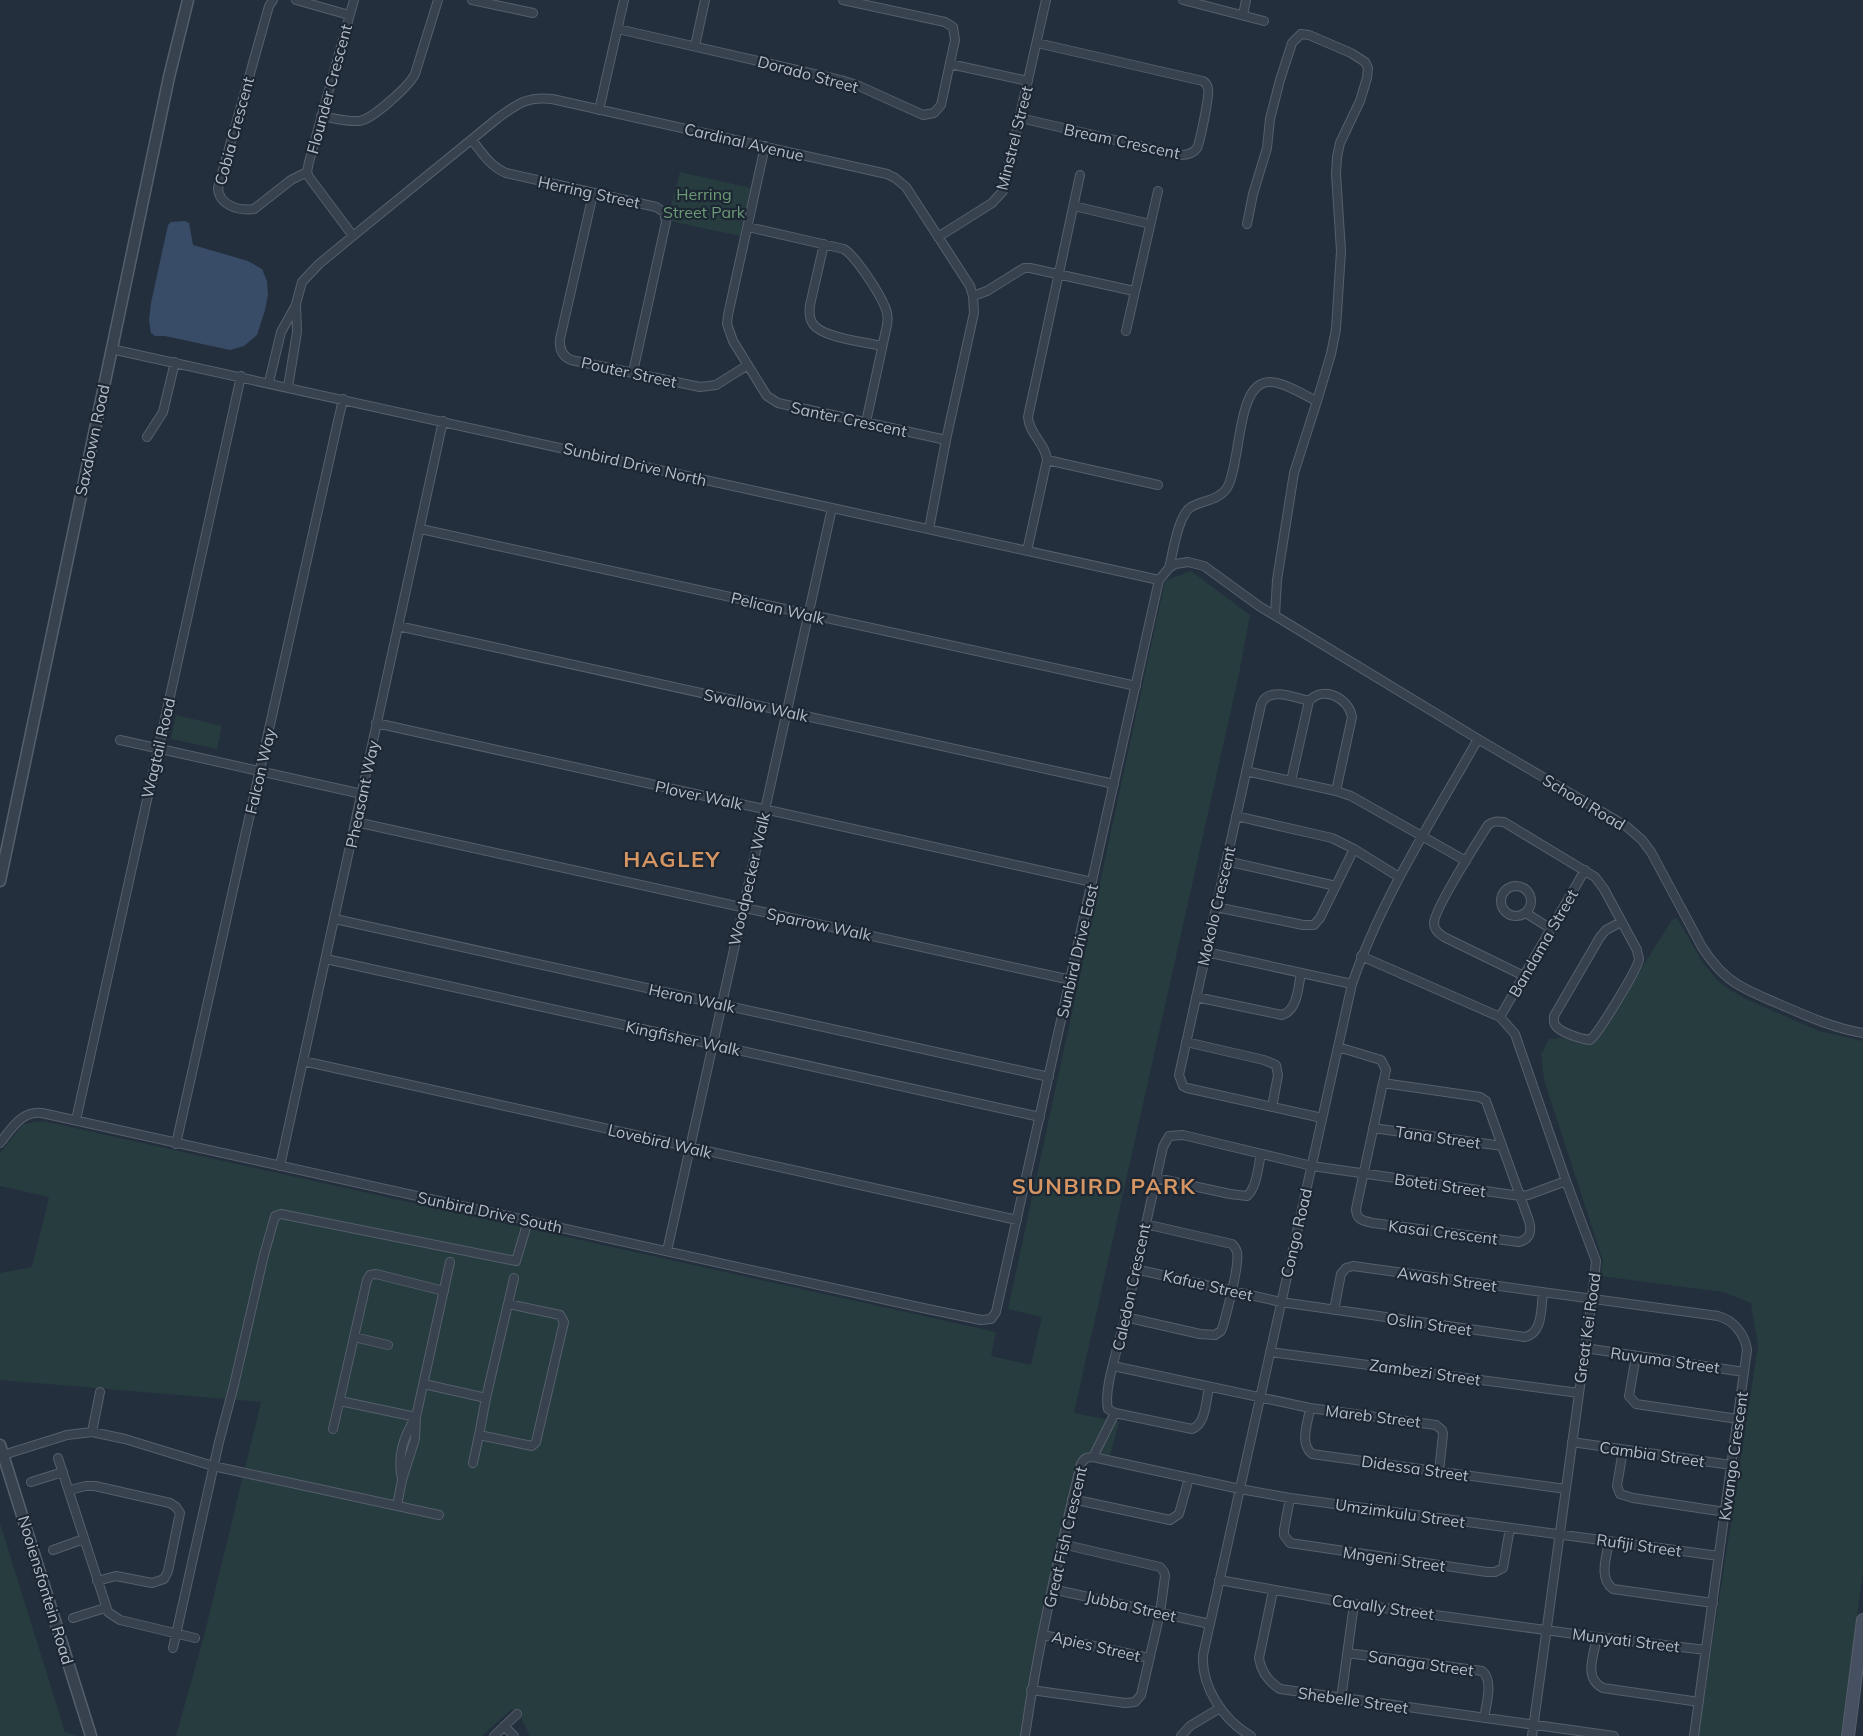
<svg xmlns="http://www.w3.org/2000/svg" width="1863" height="1736" font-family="Mulish,sans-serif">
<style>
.green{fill:#263c3f}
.water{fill:#394c67}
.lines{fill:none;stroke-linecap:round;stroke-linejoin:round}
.minor-casing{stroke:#565f6c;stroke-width:10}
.tertiary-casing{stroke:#565f6c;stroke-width:13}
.secondary-casing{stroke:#565f6c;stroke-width:14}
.minor{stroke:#38414e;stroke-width:8}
.tertiary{stroke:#38414e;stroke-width:10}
.secondary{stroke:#465061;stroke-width:12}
.labels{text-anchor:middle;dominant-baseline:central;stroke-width:4.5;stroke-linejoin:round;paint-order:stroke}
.street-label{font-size:16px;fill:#b4bcc9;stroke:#1d2633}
.park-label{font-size:16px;fill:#6b9a76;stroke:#1d2633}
.district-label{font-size:22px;font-weight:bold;letter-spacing:1.5px;fill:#d59563;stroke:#1d2633}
</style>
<rect width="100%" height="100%" fill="#242f3e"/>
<path class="green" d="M680,172L751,188L740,236L670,221L671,206Z
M1191,571L1250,615L1238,679L1074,1413L1119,1422L1109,1459L1083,1458L1023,1736H530L521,1718L512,1709L482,1736H176L204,1636L261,1402L0,1380V1273L32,1267L49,1197L0,1186V1153L23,1124L43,1121L996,1332L991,1356L1031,1365L1042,1317L1008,1309L1165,581Z
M176,715L222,726L217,749L171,739Z
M1677,918L1703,963L1718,981L1727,988L1746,999L1819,1031L1863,1041V1571L1841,1736H1698L1758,1346L1751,1303L1723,1292L1600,1276L1603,1261L1544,1080L1541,1054L1549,1039C1554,1039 1560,1037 1564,1038C1580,1040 1581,1048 1597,1039L1672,920Z
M0,1523L65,1732L78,1736H0Z"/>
<path class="water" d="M185,221L189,223L193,245L248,261L262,269L267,281L268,295L265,310L257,335L244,346L230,350L165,336H155L151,333L149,320L151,303L168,225L171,222Z"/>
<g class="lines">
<defs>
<path id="minor" d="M273,0L269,6L218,188C219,205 238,211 254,209L291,180L307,172
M296,0L349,15
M472,0L533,13
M1183,0L1264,21
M1243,15L1246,0
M618,29L841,80L859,86L923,115L934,113L941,105L955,40L953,27L945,22L843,0
M695,46L705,0
M950,64L1028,81
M599,110L624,0
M321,116C333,118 346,122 359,121C372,120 409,86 415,74L438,0
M1020,118L1180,155C1187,155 1193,154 1197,148C1200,142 1210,94 1208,88C1207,84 1206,83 1203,81L1037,43
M472,140C482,153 490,166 506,173L656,207L664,212L666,222L633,372
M765,146L728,315L727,324L733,341L762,388L767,396L778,403L946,440
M593,194L560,339C559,349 562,356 571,360L700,387L716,385L748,365
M1074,206L1150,224
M1247,224L1253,194L1267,148L1270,119L1280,80L1292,43L1301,34L1309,35L1351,53L1365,62L1368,68L1367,78L1360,101L1340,143L1337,157L1336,174L1341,251L1336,329L1331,354L1317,401
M748,227L844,249C856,257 879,292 885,307C888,313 888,319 887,325L866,422
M353,236L309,177L307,172L309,162L354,0
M938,237L992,203L1003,191L1046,0
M824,244L810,305C809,312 809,318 813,324C823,338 865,342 882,346
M973,296L987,291L1024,268H1030L1134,291
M1126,331L1158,191
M111,349L1159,580
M269,382L281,332L296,305
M288,387L297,332L296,304L302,282L319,264L353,236L498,118C517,104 527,96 552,99L887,174L895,178L906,187L970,286L973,296L974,313L946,440L929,529
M147,437L163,412L175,362
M1047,460L1158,485
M421,529L1136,686
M1027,551L1047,460C1046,444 1029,434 1028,417L1080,175
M1169,568C1173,553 1178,515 1191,507C1203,500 1218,501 1227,488C1240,466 1237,396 1261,384C1276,376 1303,395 1317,401L1294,473L1277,580L1275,615
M398,626L1114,784
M376,723L1092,882
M120,740L362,794
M1246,771L1336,791L1351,796L1466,861
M1291,781L1309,701
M1236,816L1332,838L1354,849L1399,877
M356,822L1071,980
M1226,861L1336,886
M1501 901a15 15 0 1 1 30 0a15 15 0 1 1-30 0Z
M1216,907L1303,925H1314L1320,918L1354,849
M1526,913L1551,929
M335,919L1049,1077
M1206,952L1352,984
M1361,956L1500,1017L1515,1034L1566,1181L1596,1261L1592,1299L1532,1736
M326,959L1040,1117
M1524,976L1444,937C1439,934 1434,930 1434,923C1434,909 1478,841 1488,825C1493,821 1497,821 1504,822L1595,877L1604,889L1637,950C1637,953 1639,957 1639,959C1638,969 1601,1028 1593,1037L1590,1040C1582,1039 1561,1033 1556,1026C1553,1023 1554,1021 1554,1016L1600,937L1606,930L1621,922
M1196,997L1282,1015C1298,1010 1298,987 1301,973
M1500,1017L1585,870
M1186,1042L1264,1060L1276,1065L1278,1075L1272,1107
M1338,1047L1381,1060L1386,1070L1383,1083
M303,1061L1017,1220
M1383,1083L1480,1097L1486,1101L1529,1221C1532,1232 1530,1239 1519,1242L1373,1223C1364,1221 1356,1220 1356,1209Z
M1322,1118L1187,1088L1183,1086L1179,1075L1261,705C1267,686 1294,697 1309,701C1323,685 1349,698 1352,717L1336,791
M76,1120L241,376
M1373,1128L1502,1146
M0,1143C12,1128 21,1111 42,1113L923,1308L981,1320L991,1319L996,1312L1159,580L1169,568L1175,564L1188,562L1204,566L1259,606L1478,739L1626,826L1642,840L1651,852L1702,947C1711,961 1722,975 1737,984C1750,992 1765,998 1779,1004C1807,1016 1833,1028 1863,1033
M176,1144L343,399
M280,1166L443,421
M1156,1178L1230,1194L1247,1196C1257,1187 1258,1167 1261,1154
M667,1251L832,508
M1135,1269L1281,1302L1525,1337C1543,1333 1541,1308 1543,1292
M1334,1310L1341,1274L1346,1268L1353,1266L1718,1316C1734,1320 1745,1335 1747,1350L1694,1736
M1125,1317L1200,1334L1215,1335L1221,1331L1223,1326C1227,1311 1240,1265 1237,1252C1236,1248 1235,1247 1232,1244L1145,1224
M354,1337L388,1345
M1585,1348L1744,1372
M1270,1352L1579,1393
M1636,1356L1629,1396L1636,1404L1738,1419
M1113,1366L1310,1408L1436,1425L1442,1430L1443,1434L1439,1472
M424,1384L486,1398L479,1435L532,1446L536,1442L564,1322L560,1315L508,1304
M1209,1387C1206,1400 1206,1424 1192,1429L1115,1413L1108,1409C1103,1389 1120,1341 1125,1319C1138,1262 1150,1204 1163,1147L1169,1136L1183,1135L1312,1166L1520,1196L1528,1195L1566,1181
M486,1398L514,1278
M340,1401L416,1417L450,1262
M1310,1408C1308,1423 1299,1443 1312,1454L1566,1489
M333,1429L367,1280L370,1275L376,1274L444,1291
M92,1432L100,1392
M1572,1442L1731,1465
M1623,1450L1617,1486L1620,1494L1633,1498L1725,1512
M3,1455L67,1435L92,1432L125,1439L213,1466L439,1515
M1093,1457L1115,1413
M58,1458L108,1612L120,1620L195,1638
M473,1463L479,1435
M402,1480C397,1456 403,1437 416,1417
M31,1482L63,1472
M69,1490L86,1486H95L170,1503L176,1507L180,1513L168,1571L164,1579L152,1583L116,1576L97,1581
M1290,1498L1284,1530V1535L1290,1543L1487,1572H1495L1503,1568L1510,1528
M1072,1499L1170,1520L1179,1514L1189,1478
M397,1506L402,1480L415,1439L416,1417
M1609,1541C1607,1556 1598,1578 1613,1589L1713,1603
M53,1550L84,1539
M1219,1580L1354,1604L1597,1637L1706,1650
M1052,1589L1210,1624
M1273,1591L1259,1658C1261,1671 1269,1682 1280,1689L1614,1736
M73,1618L105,1608
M1043,1635L1149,1658
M1597,1637C1594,1655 1583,1678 1603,1688L1699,1702
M173,1648L219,1442L234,1385L264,1255L275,1216L281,1214L516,1261L528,1221
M1347,1653L1482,1671C1494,1680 1486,1705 1484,1718
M1031,1690L1125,1703L1135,1702L1141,1695L1160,1613L1165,1576L1164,1572L1160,1567L1062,1544
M1341,1699L1354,1604
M504,1726L514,1736
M494,1736L517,1714
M1025,1736C1038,1645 1059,1554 1081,1464C1084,1458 1087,1457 1093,1457L1240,1489L1290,1498L1719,1556
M1181,1736L1190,1726L1220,1708
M1251,1736C1224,1721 1201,1687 1203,1655L1352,984C1382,897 1433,819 1478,739"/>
<path id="tertiary" d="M0,881L169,77L188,0
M0,1445L91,1736"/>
<path id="secondary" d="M1848,1736L1863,1620"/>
</defs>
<use href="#minor" class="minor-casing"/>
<use href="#tertiary" class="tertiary-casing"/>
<use href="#secondary" class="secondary-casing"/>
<use href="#minor" class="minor"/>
<use href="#tertiary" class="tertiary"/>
<use href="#secondary" class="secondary"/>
</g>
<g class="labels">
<g class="street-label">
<text transform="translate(808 74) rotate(15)">Dorado Street</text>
<text transform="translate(329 89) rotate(-75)">Flounder Crescent</text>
<text transform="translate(234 131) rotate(-75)">Cobia Crescent</text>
<text transform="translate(1014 138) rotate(-76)">Minstrel Street</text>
<text transform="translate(1122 141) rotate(12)">Bream Crescent</text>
<text transform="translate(744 142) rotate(13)">Cardinal Avenue</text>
<text transform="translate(589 192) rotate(12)">Herring Street</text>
<text transform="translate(629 372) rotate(12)">Pouter Street</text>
<text transform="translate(849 419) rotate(12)">Santer Crescent</text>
<text transform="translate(92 440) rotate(-78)">Saxdown Road</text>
<text transform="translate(635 464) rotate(13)">Sunbird Drive North</text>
<text transform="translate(778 608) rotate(13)">Pelican Walk</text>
<text transform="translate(756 705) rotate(12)">Swallow Walk</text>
<text transform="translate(158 748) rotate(-77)">Wagtail Road</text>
<text transform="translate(260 771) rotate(-77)">Falcon Way</text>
<text transform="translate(362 794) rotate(-78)">Pheasant Way</text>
<text transform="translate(699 795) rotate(12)">Plover Walk</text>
<text transform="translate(1584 802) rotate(31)">School Road</text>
<text transform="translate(749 879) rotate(-77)">Woodpecker Walk</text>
<text transform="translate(1216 906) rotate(-77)">Mokolo Crescent</text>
<text transform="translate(819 924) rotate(12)">Sparrow Walk</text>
<text transform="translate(1543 943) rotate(-60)">Bandama Street</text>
<text transform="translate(1077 951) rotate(-77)">Sunbird Drive East</text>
<text transform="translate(692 998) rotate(12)">Heron Walk</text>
<text transform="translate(683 1038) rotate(12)">Kingfisher Walk</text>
<text transform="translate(1438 1137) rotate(8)">Tana Street</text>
<text transform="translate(660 1141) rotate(13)">Lovebird Walk</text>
<text transform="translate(1440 1185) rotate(8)">Boteti Street</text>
<text transform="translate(490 1212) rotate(12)">Sunbird Drive South</text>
<text transform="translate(1443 1232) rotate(7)">Kasai Crescent</text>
<text transform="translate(1296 1233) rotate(-77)">Congo Road</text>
<text transform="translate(1447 1279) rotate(8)">Awash Street</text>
<text transform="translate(1208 1285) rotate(13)">Kafue Street</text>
<text transform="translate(1131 1287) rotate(-78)">Caledon Crescent</text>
<text transform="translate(1429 1324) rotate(8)">Oslin Street</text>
<text transform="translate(1587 1328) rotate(-82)">Great Kei Road</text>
<text transform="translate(1665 1360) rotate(8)">Ruvuma Street</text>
<text transform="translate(1425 1372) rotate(8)">Zambezi Street</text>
<text transform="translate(1373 1416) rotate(7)">Mareb Street</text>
<text transform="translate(1652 1454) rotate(8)">Cambia Street</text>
<text transform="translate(1733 1456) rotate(-82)">Kwango Crescent</text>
<text transform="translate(1415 1468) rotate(8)">Didessa Street</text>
<text transform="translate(1400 1513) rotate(8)">Umzimkulu Street</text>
<text transform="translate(1065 1537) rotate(-77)">Great Fish Crescent</text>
<text transform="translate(1639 1545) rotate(8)">Rufiji Street</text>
<text transform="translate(1394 1559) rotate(8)">Mngeni Street</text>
<text transform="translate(46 1590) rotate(73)">Nooiensfontein Road</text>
<text transform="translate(1131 1606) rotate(13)">Jubba Street</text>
<text transform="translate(1383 1607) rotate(8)">Cavally Street</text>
<text transform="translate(1626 1640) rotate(7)">Munyati Street</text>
<text transform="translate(1096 1646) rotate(13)">Apies Street</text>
<text transform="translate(1421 1663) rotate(8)">Sanaga Street</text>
<text transform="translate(1353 1700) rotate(8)">Shebelle Street</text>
</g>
<g class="park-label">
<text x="704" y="194">Herring<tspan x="704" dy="18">Street Park</tspan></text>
</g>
<g class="district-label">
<text x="672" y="859">HAGLEY</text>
<text x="1104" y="1186">SUNBIRD PARK</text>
</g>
</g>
</svg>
